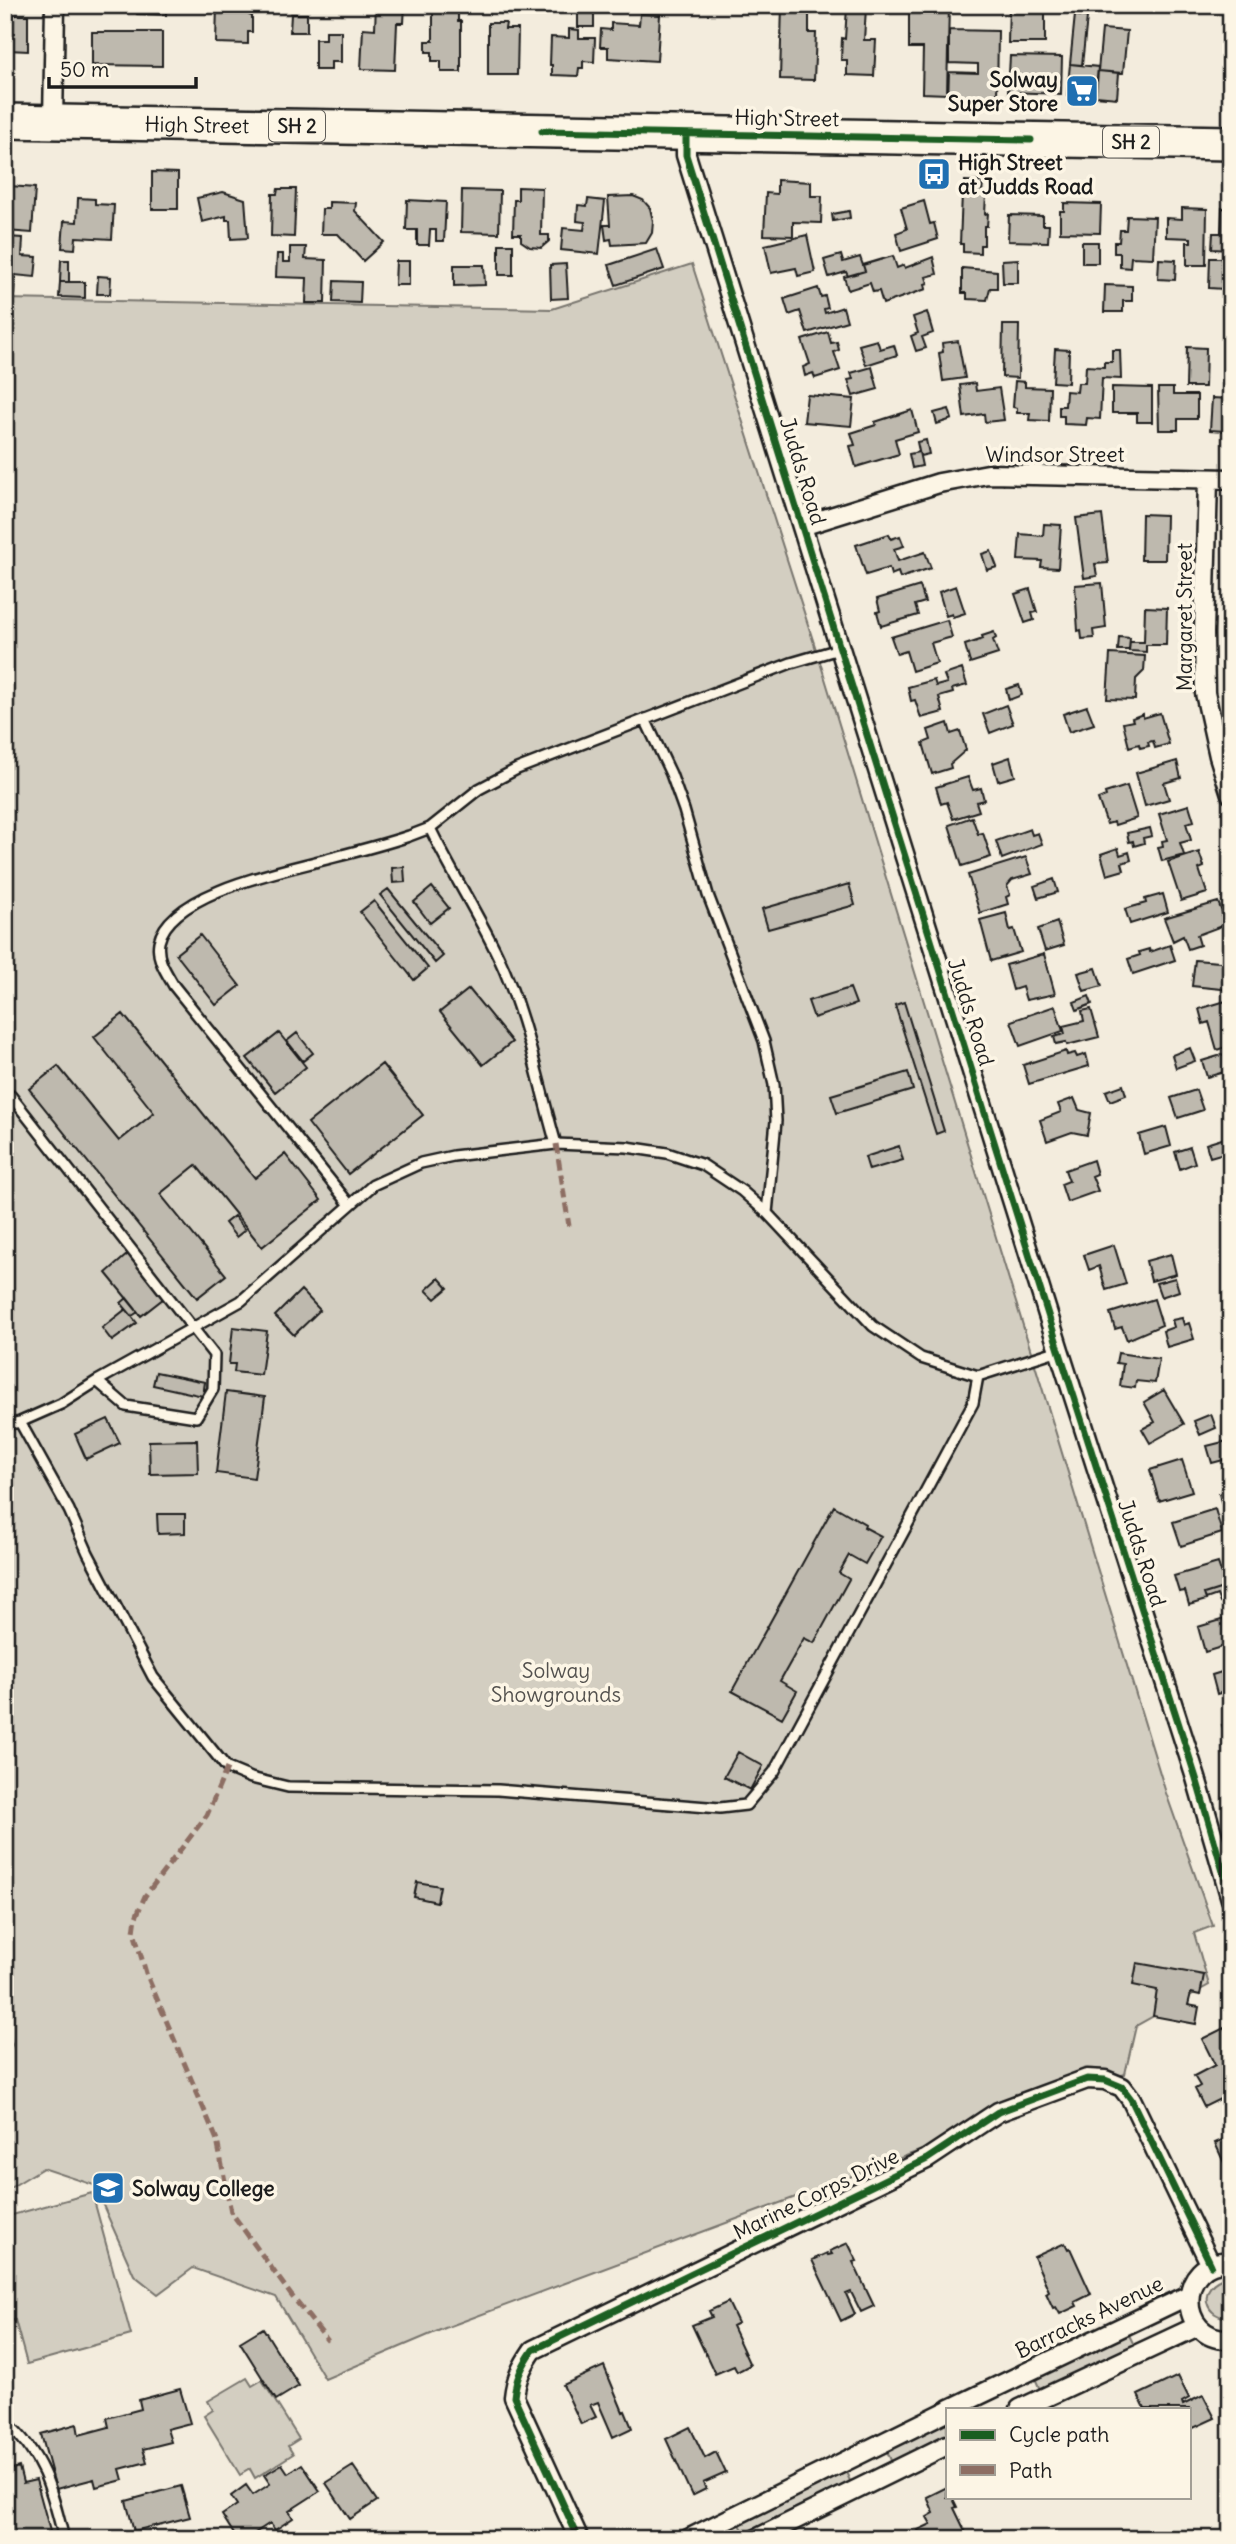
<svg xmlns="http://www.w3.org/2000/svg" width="1236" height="2544" font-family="Delius,sans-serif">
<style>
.green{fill:#d3cec1;stroke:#78756e;stroke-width:2}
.building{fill:#beb9ae;stroke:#1c1c1c;stroke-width:2}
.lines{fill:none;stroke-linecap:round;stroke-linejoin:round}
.lane-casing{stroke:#1c1c1c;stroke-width:14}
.street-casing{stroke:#1c1c1c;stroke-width:23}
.highway-casing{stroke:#1c1c1c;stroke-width:38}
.lane{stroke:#fcf5e5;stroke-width:9}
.street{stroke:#fcf5e5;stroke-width:18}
.highway{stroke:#fcf5e5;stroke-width:33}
.quiet{stroke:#8d6e63;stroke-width:5;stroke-dasharray:10 5;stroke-linecap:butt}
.cycleway-casing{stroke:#fcf5e5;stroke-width:11}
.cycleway{stroke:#1b5e20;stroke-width:7}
.labels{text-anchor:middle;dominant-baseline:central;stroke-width:7;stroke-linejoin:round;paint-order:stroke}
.shield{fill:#fcf5e5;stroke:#5f5d58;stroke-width:2}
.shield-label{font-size:19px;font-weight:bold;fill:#1c1c1c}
.poi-label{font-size:21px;font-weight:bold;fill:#1c1c1c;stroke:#fcf5e5;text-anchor:start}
.street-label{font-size:21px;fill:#1c1c1c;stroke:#fcf5e5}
.park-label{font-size:21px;fill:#53514e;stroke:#fcf5e5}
</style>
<rect width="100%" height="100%" fill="#f3ecdd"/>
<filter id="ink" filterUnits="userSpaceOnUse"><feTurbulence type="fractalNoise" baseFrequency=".0143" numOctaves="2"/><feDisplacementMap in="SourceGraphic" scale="14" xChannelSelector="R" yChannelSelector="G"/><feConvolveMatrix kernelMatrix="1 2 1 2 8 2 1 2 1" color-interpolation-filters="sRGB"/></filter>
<g filter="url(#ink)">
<path class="green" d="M692,264L820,662L1166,1793L1213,1926L1194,1933L1209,1985L1136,2026L1125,2074L445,2328L325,2379L276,2297L193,2268L158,2294L134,2275L94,2185L43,2168L5,2191V2061L12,2045L5,2015V299L552,309Z
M92,2193L131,2335L27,2364L15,2320L5,2322V2217Z
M1221,2279L1231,2280V2317C1205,2320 1197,2289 1221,2279Z
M1128,2333L1134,2345L1040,2390L1035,2378Z
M247,2378L252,2386L262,2380L299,2439L288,2446L293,2454L255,2478L250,2469L240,2475L204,2416L213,2410L208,2401Z
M947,2422V2436L892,2463L887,2451Z
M846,2472L851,2483L745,2535L740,2524Z"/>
<path class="building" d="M137,5H166V15L137,14Z
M217,5H253L249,6V15L252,16V32H248V44L216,43Z
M376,5H405L404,23H397L395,70L361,69L363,28L375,29Z
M442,5H458V21H461V72H441V61H432V52H426V41H433V8H442Z
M587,5H594V27H578V8H587Z
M782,5H809V33H816L814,80L780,79Z
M909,5H949L947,94L922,93L923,48H909Z
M1009,5H1045V43H1008Z
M847,7L866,8L864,40H876L874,76L847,75V60H841L842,38L845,39Z
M291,14H307V32H290Z
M640,14L660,15L657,61L608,58V47H600L601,29L611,30V23L639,25Z
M5,15H28V51L8,50V42H5Z
M1075,15L1087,17L1082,65L1070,64Z
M488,23H506L505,29H518L517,75H488Z
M569,29L579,30V38H595L594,62L583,61V68H579L578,76L552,75V65H550L551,37L569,38Z
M1102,29L1127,31L1123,73L1098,71Z
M949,30L998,31L997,99H948L949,72L978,73V64L949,63Z
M326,31H341V62H331V70H315V39H326Z
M92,32H162V66L92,65Z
M1010,56L1062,57L1061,94L1008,92Z
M1070,64L1098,67L1095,98L1067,95Z
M1098,71L1119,73L1117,98L1096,96Z
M152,172L178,173V209H152Z
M777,180L811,182V196H822L821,223L793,222V236L764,235L766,193L777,194Z
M965,181L983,182L982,194H986L985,214L988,213L987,226H984V245H980V253L963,252V244H960L962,193L965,194Z
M10,186L35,188L32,233L6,231L5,193H9Z
M518,187L542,188L541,235H549V241L541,248L530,247L521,241V234H513L514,200H518Z
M278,189H296L294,237L271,236L272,194H277Z
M462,190L500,191L499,233L461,232Z
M223,192L245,199L248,238L231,239L230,220H226V216L202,222L197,198Z
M633,196L643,200L650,208L653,221L652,233L646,243L612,245L611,239L606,240L604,225H610L608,197Z
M78,198L95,199V204L114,205L112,239L76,237L75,249L62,248L64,221L77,222Z
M588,199L605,201L599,254L561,250L563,228L584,230L585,222L577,221L578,205L587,206Z
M407,200L446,202L444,241H436V230H430L429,245H417V230H406Z
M924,201L930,224L934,223L938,239L901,251L896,233L907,229L901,208Z
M329,202L356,203L355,211L384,242L363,261L338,234H321L322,209H329Z
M1064,203L1101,204L1100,233L1060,232V211H1064Z
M1182,208L1207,209L1206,265H1187V242H1191V238L1166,237V218L1182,219Z
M1222,208L1231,209V250L1212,249L1213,233H1221Z
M849,211L850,218L833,221L832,214Z
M1009,215L1043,216V225H1049L1048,242L1008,241Z
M1127,216L1155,217L1153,258L1131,257L1130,268L1120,267V253H1114V242H1119L1120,230H1126Z
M807,235L815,272L798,276L796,268L771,273L765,245Z
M7,237L23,238L22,256L37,257L35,277L15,275L14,294L5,293V265H11V258H6Z
M1082,242H1098V263H1082Z
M499,244H513V275H499Z
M290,247H306L305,259L326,260L325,303H306L307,278L276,277L277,254H283V262H290Z
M657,249L664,269L616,285L609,265Z
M841,255L843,262L860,257L865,271L848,276L846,272L829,277L824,260Z
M893,256L897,268L904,265L905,268L933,257L937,274L926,277L928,283L925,284L926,289L883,304L879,291L873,292L870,283L848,290L844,277L865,271L863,265Z
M1210,258H1224V289L1209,288Z
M1018,259V283H1003L1002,260Z
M1159,259L1176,260L1175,280L1158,279Z
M61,260H69V282H60Z
M396,261H409V285H395Z
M566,264L568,298L551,299L550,265Z
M454,265H484L485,285L454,286Z
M962,268L997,271V288H990L987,300L967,299V293H962Z
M98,276L111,277L110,294H97Z
M334,281L361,282L360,303L333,302Z
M60,282H85V298L59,297Z
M1105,285L1132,286V301H1123V312H1104Z
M818,288L821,297L825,296L828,308L824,309L825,313L843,307L847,321L807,333L800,311L789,315L784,299Z
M927,312L933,333L922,337L926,348L916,351L911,336L918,333L913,317Z
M1003,325H1019L1018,378L1002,377Z
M828,332L831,343L837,342L839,350L834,352L840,370L815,378L813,373L805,376L803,367L810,364L802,340Z
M877,340L880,349L894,345L897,355L866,365L859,345Z
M958,341L965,378L943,381L939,353L943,352L942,343Z
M1187,347L1206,348L1205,387H1186Z
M1055,349L1069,350L1068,383L1053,382Z
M1112,350H1120L1121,379L1102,378L1100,419L1087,418L1086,425L1064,424V416H1059V406H1065L1066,391L1077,392L1078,383H1085L1086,366L1104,367V362H1112Z
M872,367L878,389L853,396L848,380L853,379L851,373Z
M1015,381L1025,382V387L1050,388L1049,421L1029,420L1030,413H1017V408L1013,407Z
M975,383L976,391L999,388L1004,420L985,422L984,414L964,417L960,385Z
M1112,387L1152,388V422H1137V413H1112Z
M1158,388H1173V395H1197V419H1178V430H1159Z
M807,395L854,399L851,426L804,422Z
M1212,398L1231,399V426L1225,431L1210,430Z
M949,409L952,419L937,424L934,413Z
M912,410L918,432L895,439L899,454L856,467L850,446L855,445L851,433L876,425L875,422Z
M926,440L929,454L920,456L917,442Z
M919,452L922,466L912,468L909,454Z
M1142,514L1166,515L1165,560H1141Z
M1102,515L1108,563L1095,564L1097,576L1084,578L1076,518Z
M1044,524L1061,525L1058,568L1041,567L1042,561L1018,560L1020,534L1043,536Z
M889,534L891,539L900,536L904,546L894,549L898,561L925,552L931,568L900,578L898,572L891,575L889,568L866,575L856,545Z
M991,551L997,567L987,570L982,554Z
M1102,583L1106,628L1093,630L1094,638L1082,639L1081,630L1078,631L1075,585Z
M920,586L925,602L915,605L918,615L881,626L877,612L880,611L877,599Z
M956,586L965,613L953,617L952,614L946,616L939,592Z
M1030,589L1037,612L1032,613L1034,620L1025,623L1015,594Z
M1145,607L1167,608L1166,645H1146V652L1129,651L1130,642H1144Z
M947,620L952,637L931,643L937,663L912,671L906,651L897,654L891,637Z
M994,632L996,638L993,640L998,654L970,663L965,645L983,639L982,636Z
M1119,637L1130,638L1129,650H1118Z
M1110,654L1145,656L1144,671L1136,679L1135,700L1107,699Z
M962,669L967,685L952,689L953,693L939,697L943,712L921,718L915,700L911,701L908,687L934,680L936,686L947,683L944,675Z
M1019,685L1022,695L1009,700L1006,689Z
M1006,705L1013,724L990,733L983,714Z
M1087,706L1094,724L1069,732L1063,714Z
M1160,713L1169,744L1155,748L1153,741L1148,742L1149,746L1140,748L1139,744L1129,747L1123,723L1133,721L1132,718L1143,714V718Z
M948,723L951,734L960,731L966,750L950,764L951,768L932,774L923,743L931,740L928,730Z
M1010,757L1015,776L998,781L993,763Z
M1177,761L1181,778L1164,783L1169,799L1145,806L1136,773Z
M968,777L973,790L981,788L984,800L976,802L979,811L953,819L947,802L941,804L936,787Z
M1127,786L1137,818L1115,825L1114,822L1107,824L1098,799L1106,796L1105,793Z
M1189,805L1194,821L1186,823L1191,840L1180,843L1184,855L1162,861L1158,847L1163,846L1162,841L1167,840L1159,814Z
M972,817L978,834L983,833L991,857L962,866L949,825Z
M1150,828L1152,836L1143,838L1144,843L1134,846L1133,841L1129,842L1127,833Z
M1030,829L1032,835L1038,833L1042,844L1002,859L996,841Z
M1118,848L1120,855L1129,852L1131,860L1122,863L1124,870L1107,875L1101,854Z
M1199,852L1204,867L1199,869L1207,893L1181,901L1168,862Z
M1026,857L1032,874L1012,880L1007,886L1010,895L1006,897L1008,904L980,913L968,875Z
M404,867L405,882L393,883L392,868Z
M1054,879L1058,892L1038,898L1034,886Z
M849,884L855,905L768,929L762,909Z
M432,887L449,908L430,923L414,902Z
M388,889L443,956L435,963L380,895Z
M1163,894L1168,912L1130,924L1125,909L1146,903L1145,899Z
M374,901L428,968L414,980L360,912Z
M1218,902L1227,924L1197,935L1200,945L1188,949L1183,936L1173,941L1164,918Z
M1006,913L1010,930L1014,929L1021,952L991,961L980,920Z
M1057,922L1064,945L1045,951L1038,929Z
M200,935L240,986L216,1005L176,954Z
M1170,945L1175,960L1133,974L1128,959L1140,955L1139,952L1149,949L1150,952Z
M1044,954L1055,994L1026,1000L1022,987L1013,990L1006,965Z
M1195,960L1231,963V990L1192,986Z
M1096,968L1102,986L1084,991L1078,973Z
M850,988L856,1004L814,1018L808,1001Z
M469,989L512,1042L483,1065L440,1012Z
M1089,996L1092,1004L1077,1010L1074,1002Z
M1229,1000H1231V1045L1217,1050L1209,1022L1203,1024L1199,1009Z
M904,1002L944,1131L936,1134L895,1005Z
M1055,1006L1063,1031L1020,1046L1011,1021Z
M1091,1009L1099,1037L1067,1045L1066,1042L1056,1044L1054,1037L1065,1034L1063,1026L1084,1021L1082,1011Z
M123,1014L255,1178L285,1154L321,1200L262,1247L196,1165L160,1194L226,1275L197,1298L29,1089L58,1066L119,1141L154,1113L94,1037Z
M279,1033L306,1067L275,1092L247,1058Z
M297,1033L313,1053L303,1061L287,1041Z
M1190,1048L1195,1061L1176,1068L1172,1055Z
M1066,1051L1067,1055L1075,1053L1077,1057L1086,1054L1089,1066L1029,1084L1023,1065Z
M1231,1052V1091L1224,1072L1207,1077L1202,1061Z
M382,1064L423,1115L348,1174L308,1123Z
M908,1072L913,1090L837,1113L831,1095Z
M1123,1085L1126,1095L1110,1101L1106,1091Z
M1196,1090L1203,1110L1178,1118L1171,1098Z
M1074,1098L1079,1110L1091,1113L1087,1135L1072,1132L1047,1141L1040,1120L1061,1112L1058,1104Z
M1166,1127L1171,1146L1144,1154L1139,1135Z
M1231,1136V1151L1210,1157L1206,1144Z
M899,1146L903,1160L869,1170L865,1157Z
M1190,1147L1195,1163L1180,1169L1175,1152Z
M1093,1160L1097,1174L1092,1176L1098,1191L1067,1202L1061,1184L1069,1181L1065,1170Z
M234,1216L245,1230L236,1237L225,1223Z
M1114,1245L1126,1284L1106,1290L1099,1266L1089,1270L1084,1255Z
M128,1254L164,1298L141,1316L106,1273Z
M1171,1254L1176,1274L1151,1281L1146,1261Z
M439,1278L448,1288L435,1299L426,1290Z
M1175,1278L1179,1291L1161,1297L1156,1283Z
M301,1290L320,1310L294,1335L275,1316Z
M127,1298L138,1312L132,1316L121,1303Z
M1154,1299L1162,1325L1127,1340L1122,1327L1115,1329L1110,1313Z
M126,1309L137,1323L112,1341L102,1328Z
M1182,1318L1184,1325L1189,1323L1194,1339L1167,1347L1163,1331L1174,1327L1172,1320Z
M233,1327L267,1331L261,1375L234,1372L235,1364H229Z
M1118,1353L1159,1359L1155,1383L1136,1381L1135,1388L1120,1386L1123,1364L1116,1363Z
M156,1372L205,1382L203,1396L153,1385Z
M1164,1390L1184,1424L1150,1443L1142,1429L1155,1422L1144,1402Z
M226,1392L265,1397L254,1478L216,1473Z
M1211,1414L1216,1428L1200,1435L1194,1421Z
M108,1419L120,1443L86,1459L75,1434Z
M197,1440L198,1473L150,1474L149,1441Z
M1231,1440V1458L1212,1463L1207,1446Z
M1182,1460L1192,1491L1159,1501L1150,1470Z
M1231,1490V1503L1222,1505L1219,1494Z
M834,1506L865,1524L864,1527L881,1536L865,1564L849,1555L839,1573L849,1579L814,1643L804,1638L780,1681L797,1691L782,1718L732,1691Z
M1215,1509L1222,1533L1181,1546L1173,1522Z
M157,1514H185V1533L158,1534Z
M1218,1563L1226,1587L1204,1594L1206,1600L1189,1605L1185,1591L1179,1592L1174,1576Z
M1229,1586L1231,1599L1220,1603L1217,1595L1206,1599L1204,1594Z
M1231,1617V1644L1205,1652L1198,1627Z
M1231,1669V1690L1217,1694L1212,1675Z
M1231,1722V1749H1230L1222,1725Z
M738,1752L763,1766L750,1790L724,1777Z
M417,1882L440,1886L437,1902L414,1897Z
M1137,1963L1204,1975L1200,1995L1191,1993L1188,2005L1199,2007L1196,2024L1153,2016L1157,1990L1133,1985Z
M1224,2028L1231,2042V2100L1228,2095L1204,2107L1195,2089L1200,2086L1194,2076L1215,2065L1202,2039Z
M1231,2136V2178L1215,2143Z
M848,2243L857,2261L853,2262L874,2306L861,2312L851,2292L846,2294L855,2314L841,2321L812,2260L827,2253L828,2255L832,2254L830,2251Z
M1065,2243L1068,2249L1070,2248L1091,2294L1075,2302L1077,2306L1060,2314L1056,2307L1053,2308L1046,2293L1049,2291L1034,2257Z
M728,2302L738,2323L732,2326L750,2365L737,2372L734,2366L715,2374L692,2325L712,2317L709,2311Z
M263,2328L299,2386L276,2400L240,2342Z
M604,2366L623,2412L625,2411L632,2428L613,2437L598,2402L590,2405L596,2417L581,2424L563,2385Z
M1178,2376L1189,2398L1182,2402L1183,2405L1203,2395L1215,2418L1189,2430V2409H1145L1138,2395Z
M180,2389L190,2423L167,2429L171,2442L143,2449L147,2462L120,2469L123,2480L96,2487L94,2479L56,2489L41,2434L77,2424L79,2435L109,2427L107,2418L141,2409L139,2400Z
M690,2427L705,2458L716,2452L726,2473L703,2483L706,2489L692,2496L666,2439Z
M282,2464L288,2473L302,2464L320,2491L289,2511L293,2518L275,2530L270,2523L246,2539H237L222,2515L237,2505L231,2496L246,2485L253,2495L270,2484L264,2475Z
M353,2466L377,2501L350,2519L326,2483Z
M19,2467L23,2483L36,2480L51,2535L36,2539H5V2471Z
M181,2486L190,2517L134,2531L126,2501Z
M947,2487V2497H952L957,2507L954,2508L969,2539H922L918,2530L931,2524L927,2517L934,2513L927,2497Z"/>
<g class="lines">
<defs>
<path id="lane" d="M645,719L671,774L684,810L708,895L764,1041L774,1085L776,1121L767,1213
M430,828C451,872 477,912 498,956C526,1015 538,1082 556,1144
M11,1096L214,1355L213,1389L196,1417L126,1406L97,1381
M350,1205L174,986C166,972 156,959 159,942C170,892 286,870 327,859C354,852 382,845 409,836L430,828L479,789L517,769L791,663L839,649
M20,1422L69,1510L88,1553L153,1677L227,1768L251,1778L288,1787L498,1790L720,1808L746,1805L774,1772L973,1403L978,1376
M5,1425L20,1422L61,1404L97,1381L241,1301L373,1185L421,1163L453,1156L556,1144L627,1147L667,1153L703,1165L742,1191L767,1213L873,1326L921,1358L978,1376L1059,1350
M5,2421C44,2455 52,2491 64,2539"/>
<path id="street" d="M53,122L55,5
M686,134V155L1059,1350L1196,1778L1231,1899
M1208,479L1204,633L1205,693L1219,756L1231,794
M802,526L939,483L988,474L1231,479
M1231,2262C1176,2257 1175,2343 1231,2339
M950,2409L1189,2295
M1020,2409L1198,2326
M579,2539L514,2397C516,2378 522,2366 533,2350L927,2159L998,2112L1087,2079L1105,2080L1122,2087L1131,2099L1211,2265
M688,2539L947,2411
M756,2539L947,2445"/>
<g id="highway">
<path id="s1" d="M5,121L1231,143"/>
</g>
</defs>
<use href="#lane" class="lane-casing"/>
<use href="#street" class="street-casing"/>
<use href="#highway" class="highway-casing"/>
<use href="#lane" class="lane"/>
<use href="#street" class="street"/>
<use href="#highway" class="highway"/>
<path class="quiet" d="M556,1144L569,1226
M227,1768L207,1815L145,1896L136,1917L134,1932L146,1973L217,2140L231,2212L291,2295L328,2341"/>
<defs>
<path id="cycleway" d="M542,131L1031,140
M686,134V155L1059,1350L1196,1778L1231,1899
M579,2539L514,2397C516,2378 522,2366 533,2350L927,2159L998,2112L1087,2079L1105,2080L1122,2087L1131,2099L1211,2265"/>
</defs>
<use href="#cycleway" class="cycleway-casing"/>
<use href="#cycleway" class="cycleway"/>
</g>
</g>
<defs>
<symbol id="supermarket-square" viewBox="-11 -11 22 22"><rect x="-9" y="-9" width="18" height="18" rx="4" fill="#1f6fb2" stroke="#fcf5e5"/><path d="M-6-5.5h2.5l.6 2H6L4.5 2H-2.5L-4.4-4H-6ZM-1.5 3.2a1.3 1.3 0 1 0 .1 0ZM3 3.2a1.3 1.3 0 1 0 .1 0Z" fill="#fff"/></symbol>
<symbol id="bus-square" viewBox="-11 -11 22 22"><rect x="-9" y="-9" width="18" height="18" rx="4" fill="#1f6fb2" stroke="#fcf5e5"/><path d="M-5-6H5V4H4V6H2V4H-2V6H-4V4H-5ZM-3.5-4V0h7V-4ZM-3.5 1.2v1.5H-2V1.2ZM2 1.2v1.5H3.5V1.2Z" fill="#fff"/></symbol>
<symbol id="school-square" viewBox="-11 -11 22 22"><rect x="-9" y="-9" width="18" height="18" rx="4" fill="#1f6fb2" stroke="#fcf5e5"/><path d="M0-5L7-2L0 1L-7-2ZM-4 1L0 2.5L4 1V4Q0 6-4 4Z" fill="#fff"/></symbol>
</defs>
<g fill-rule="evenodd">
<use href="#supermarket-square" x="1063" y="72" width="38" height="38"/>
<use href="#bus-square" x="915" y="155" width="38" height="38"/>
<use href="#school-square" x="89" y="2169" width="38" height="38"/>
</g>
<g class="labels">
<g class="shield">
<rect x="269" y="110.5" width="56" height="31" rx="5"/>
<rect x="1103" y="126.5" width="56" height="31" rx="5"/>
</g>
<g class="shield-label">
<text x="297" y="126">SH 2</text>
<text x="1131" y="142">SH 2</text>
</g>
<g class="poi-label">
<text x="1058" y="79" text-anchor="end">Solway<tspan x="1058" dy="24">Super Store</tspan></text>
<text x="958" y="162">High Street<tspan x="958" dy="24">at Judds Road</tspan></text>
<text x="132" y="2188">Solway College</text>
</g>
<g class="street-label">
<text transform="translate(787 118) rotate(1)">High Street</text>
<text stroke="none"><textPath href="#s1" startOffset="192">High Street</textPath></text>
<text x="1055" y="454">Windsor Street</text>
<text transform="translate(803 471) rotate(73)">Judds Road</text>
<text transform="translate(1184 617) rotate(-90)">Margaret Street</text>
<text transform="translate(971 1012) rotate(73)">Judds Road</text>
<text transform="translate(1142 1553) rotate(72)">Judds Road</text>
<text transform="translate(816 2194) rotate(-26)">Marine Corps Drive</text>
<text transform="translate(1089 2317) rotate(-26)">Barracks Avenue</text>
</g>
<g class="park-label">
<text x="556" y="1670">Solway<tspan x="556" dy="24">Showgrounds</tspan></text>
</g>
</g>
<rect width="1236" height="2544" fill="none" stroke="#fcf5e5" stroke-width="28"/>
<rect x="14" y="14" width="1208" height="2516" fill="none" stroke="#1c1c1c" stroke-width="2.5" filter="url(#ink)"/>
<rect x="946" y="2408" width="245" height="91" fill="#fcf5e5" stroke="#a29e95" stroke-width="2"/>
<rect x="960" y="2430" width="35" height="10" fill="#1b5e20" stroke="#a29e95" stroke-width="2"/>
<text x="1009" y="2442" font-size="21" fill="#1c1c1c">Cycle path</text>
<rect x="960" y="2465" width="35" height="10" fill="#8d6e63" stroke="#a29e95" stroke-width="2"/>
<text x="1009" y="2478" font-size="21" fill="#1c1c1c">Path</text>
<path d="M49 77v10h147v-10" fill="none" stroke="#1c1c1c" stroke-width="3.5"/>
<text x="60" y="77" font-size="21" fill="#1c1c1c" stroke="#fcf5e5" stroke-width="5" paint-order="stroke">50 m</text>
</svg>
